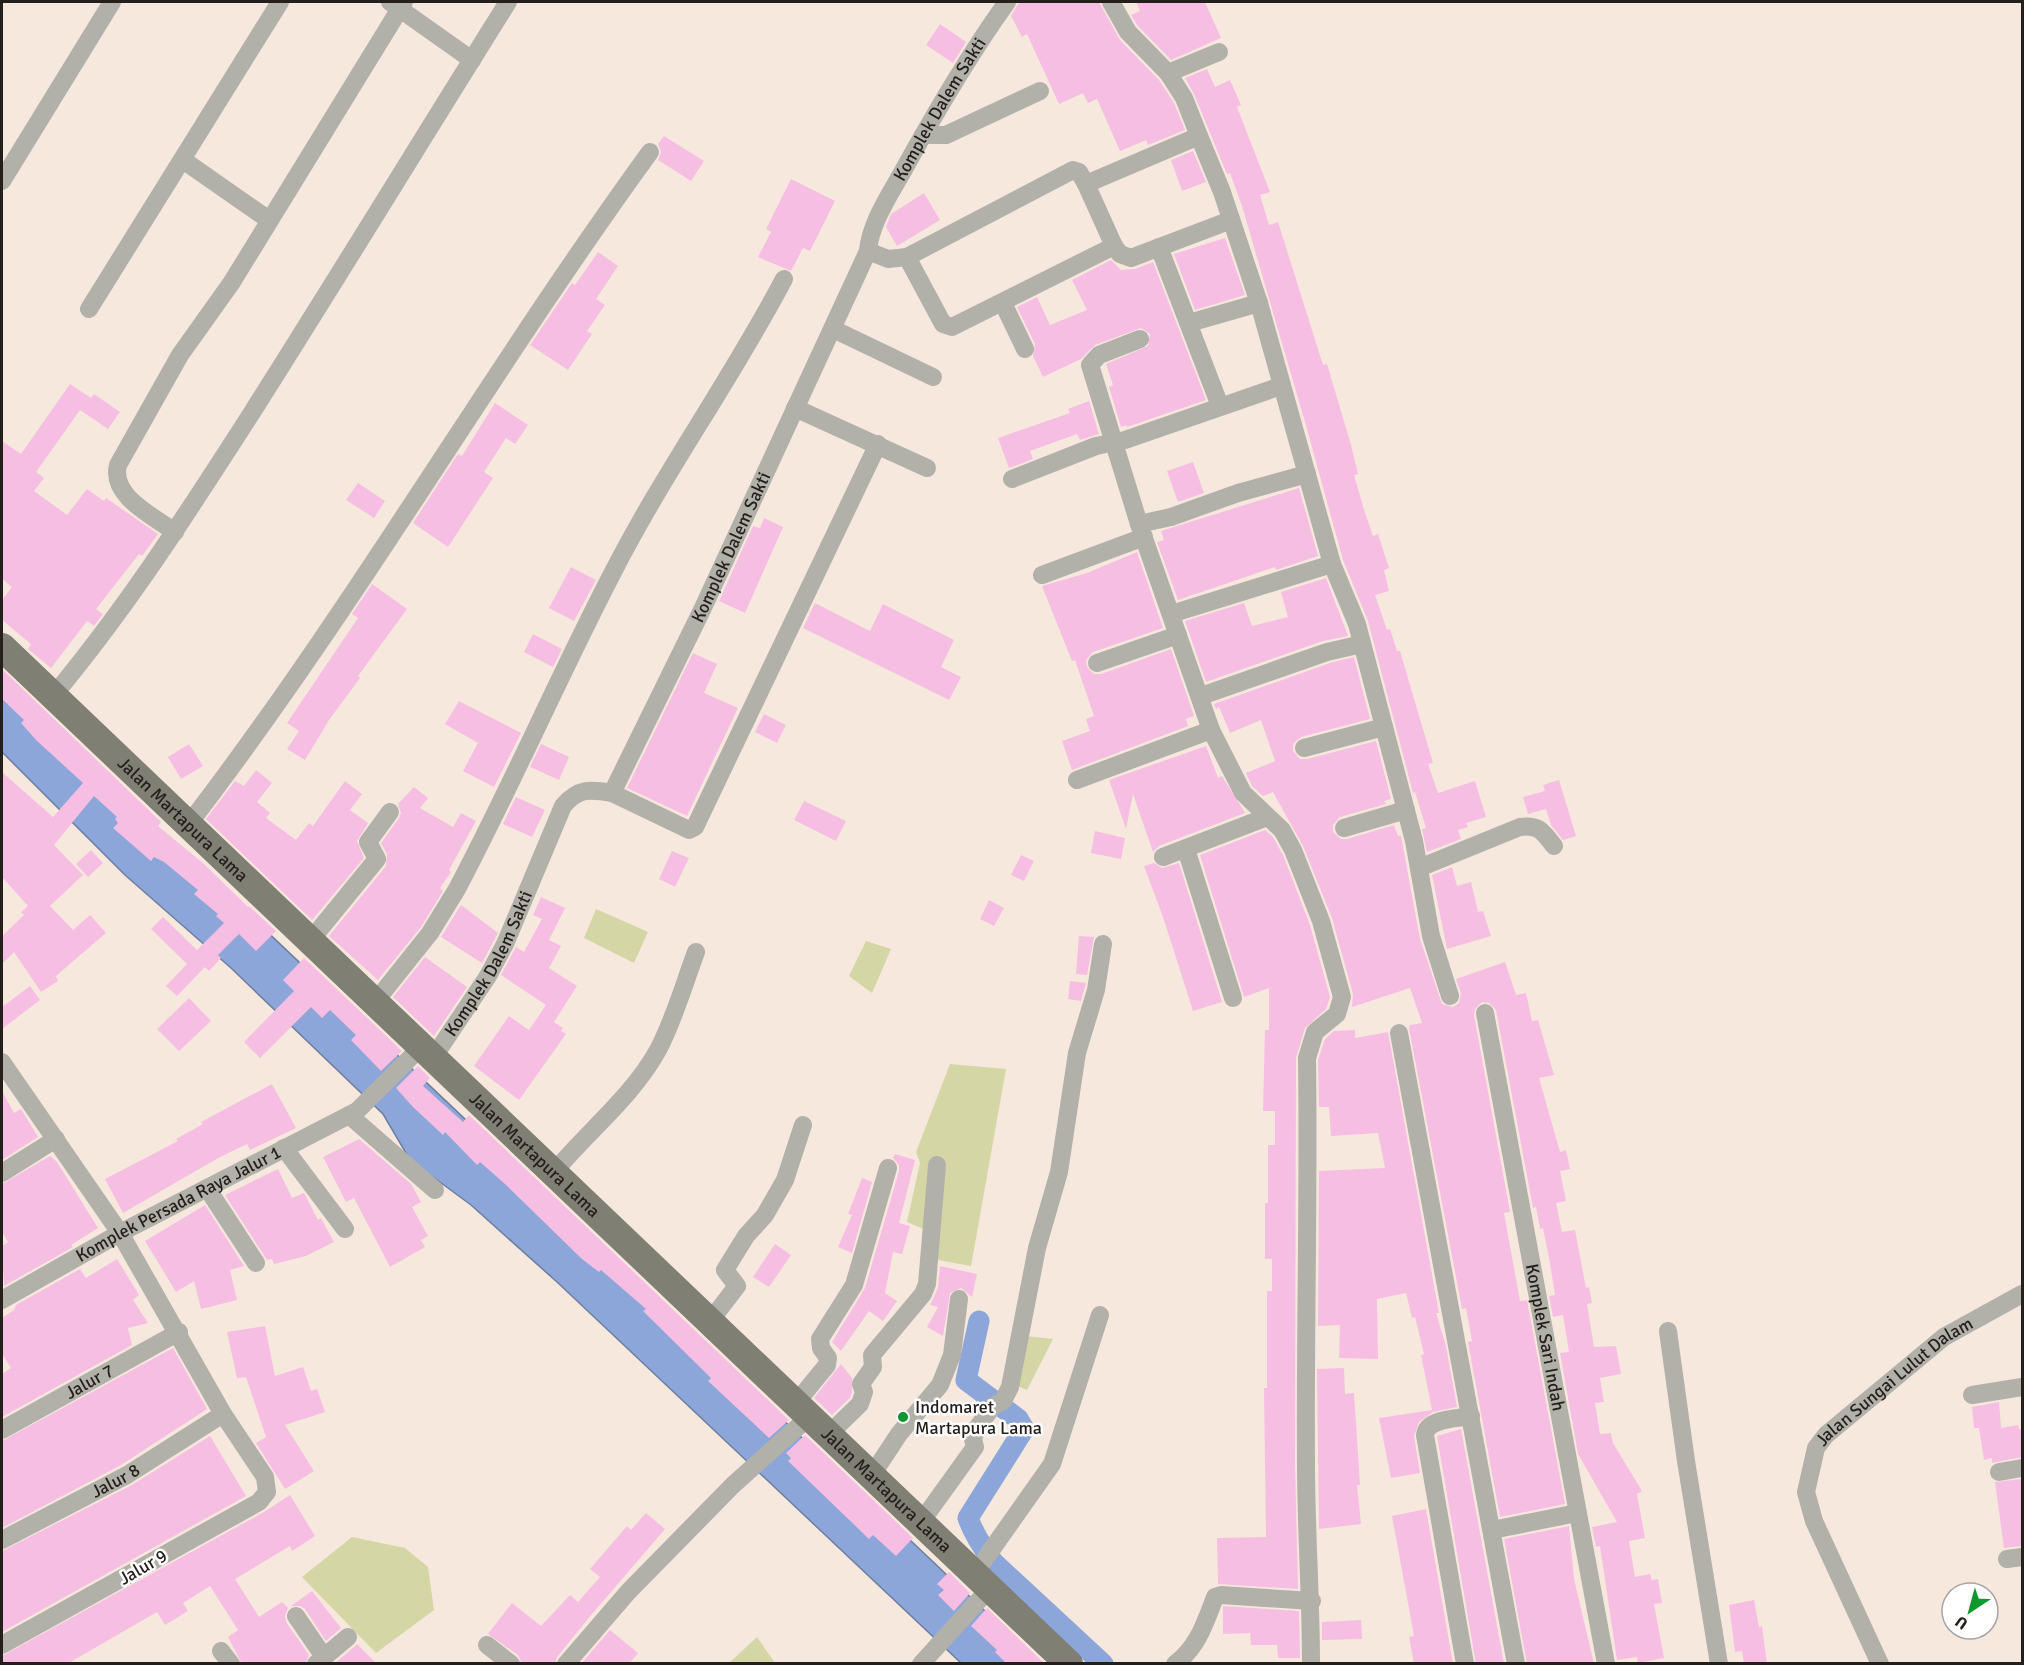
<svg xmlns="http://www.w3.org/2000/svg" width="2024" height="1665" font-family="Signika,sans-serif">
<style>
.green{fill:#d4d6a5}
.water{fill:#8ca6d9;stroke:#6d7ea0;stroke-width:1.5}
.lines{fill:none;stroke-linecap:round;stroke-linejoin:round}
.canal{stroke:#8ca6d9;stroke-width:21}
.building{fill:#f6bee3}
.street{stroke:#b1b1aa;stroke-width:18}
.primary{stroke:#807f73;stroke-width:28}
.poi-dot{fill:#0e972d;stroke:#fff;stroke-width:2}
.labels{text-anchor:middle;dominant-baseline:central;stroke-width:5;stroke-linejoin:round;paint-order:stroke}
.street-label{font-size:18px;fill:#251f1c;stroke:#fff}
.poi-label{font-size:18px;fill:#251f1c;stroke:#fff;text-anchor:start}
</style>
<rect width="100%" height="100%" fill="#f7e8de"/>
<path class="green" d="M596,909L648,932L634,963L584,938Z
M866,941L891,949L872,993L849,976Z
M950,1064L1006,1069L971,1266L927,1258L926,1230L907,1222L920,1163L916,1152Z
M1026,1336L1053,1339L1027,1390L1012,1384Z
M352,1537L405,1548L428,1567L434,1610L376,1653L302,1577Z
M757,1637L775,1663H729Z"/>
<path class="water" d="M2,681L1040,1663H961L557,1282L471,1205L410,1160L383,1114L231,968L125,875L2,752Z"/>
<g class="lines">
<path class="canal" d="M979,1321L966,1380L1018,1419L1024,1429L968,1518C973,1532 985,1551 994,1563L1103,1664"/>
</g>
<path class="building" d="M1023,2H1099L1120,40L1159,80L1174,103L1185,130L1148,145L1146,140L1120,151L1097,99L1088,103L1083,93L1059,104L1027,34L1022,37L1011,16L1018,4Z
M1136,2H1205L1221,38L1171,60L1137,25L1131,15L1140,11Z
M940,24L966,42L953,63L926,45Z
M1207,69L1215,87L1230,80L1241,105L1237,107L1270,192L1260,195L1269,225L1278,222L1323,365L1327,364L1351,445L1358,474L1354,475L1365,513L1373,536L1378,534L1389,568L1384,570L1389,591L1375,595L1387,630L1390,629L1397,651H1400L1433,763L1428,764L1438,793L1475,781L1486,817L1466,823L1468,827L1458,830L1461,839L1427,852L1422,829L1426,828L1415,792L1413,793L1368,621L1343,560L1307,429L1242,206L1230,173L1227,174L1194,94L1185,78Z
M664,136L704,161L691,181L658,160L661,152L658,144Z
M1193,151L1206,182L1182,191L1171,160Z
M791,179L835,201L810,251L803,248L791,271L758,257L771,232L766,229Z
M924,193L940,220L897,246L886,227L891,214Z
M1225,238L1245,295L1195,310L1174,254Z
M598,252L618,266L596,299L605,305L587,331L592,334L568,370L530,345L572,283L575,285Z
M1111,260L1121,270L1135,269L1153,262L1206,400L1127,427L1126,425L1121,427L1109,387L1113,385L1106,364L1148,346L1150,334L1141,328L1095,345L1081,359L1043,377L1033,356L1035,344L1017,307L1037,297L1050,325L1087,310L1072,280Z
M70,384L91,398L94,394L120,412L108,429L80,410L36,472L44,478L34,491L67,515L87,489L104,501L106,498L158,534L142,556L139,554L96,609L103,614L94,626L87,621L51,668L28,649L31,644L2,620V600L12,587L2,579V441L21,454Z
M1089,401L1099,434L1080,440L1077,434L1030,451L1033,459L1009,468L998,438L1070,413L1068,409Z
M495,403L528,425L515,444L506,438L484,472L493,478L448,547L413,523L458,454L462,456Z
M1193,462L1204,493L1178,502L1167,471Z
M358,483L385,501L374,518L346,500Z
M1299,488L1318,556L1276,570L1275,567L1178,600L1157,542L1164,540L1161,531Z
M764,518L783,527L745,613L719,601L753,526L760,528Z
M1137,552L1163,628L1093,652L1086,660L1087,667L1094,674H1101L1171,649L1194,716L1186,719L1188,726L1072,770L1062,741L1090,731L1086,719L1094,716L1075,660L1072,661L1042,586L1087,573Z
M571,567L596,580L574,621L549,608Z
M1326,578L1348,636L1323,641L1206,682L1185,621L1244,603L1252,626L1288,617L1281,592Z
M372,584L407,609L358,676L360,678L329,720L305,760L287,749L299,731L287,723L358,618L352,614Z
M815,603L870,631L883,604L954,640L941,667L961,677L949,700L803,628Z
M533,634L562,649L553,667L524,652Z
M693,653L717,664L704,693L738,708L687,816L627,788Z
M1354,657L1370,719L1301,737L1293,744V751L1300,759H1307L1376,741L1391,799L1384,801L1386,804L1340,817L1333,825V832L1341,839H1347L1394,825L1398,836H1401L1420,939L1442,1004L1453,1007L1459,1003L1461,993L1456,979L1505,962L1516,995L1526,993L1532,1021L1538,1020L1554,1075L1539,1078L1560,1152L1566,1150L1570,1169L1560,1171L1566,1201L1556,1203L1562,1232L1575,1230L1586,1288L1589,1287L1592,1303L1587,1304L1594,1347L1616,1346L1621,1374L1600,1378L1604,1402L1595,1403L1600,1434L1611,1433L1613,1443L1642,1491L1637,1494L1645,1538L1629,1541L1635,1577L1650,1574L1652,1580L1658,1579L1662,1603L1654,1604L1664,1658L1638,1663L1637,1657L1617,1660L1600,1546L1596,1547L1592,1527L1617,1522L1578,1454L1560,1353L1569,1352L1563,1315L1553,1317L1549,1296L1555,1295L1550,1263L1543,1228L1540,1229L1536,1207L1533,1208L1496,1010L1489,1003L1482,1002L1475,1009L1474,1015L1510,1212L1504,1213L1520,1301L1527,1300L1565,1504L1500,1517L1468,1342L1472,1341L1466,1308L1462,1309L1409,1028L1410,1025L1422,1023L1410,988L1352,1007L1353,994L1332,918L1303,846L1273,792L1263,796L1252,786L1246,773L1275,761L1261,720L1230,733L1219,707L1216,709L1214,704L1330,663Z
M2,669L161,822L158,826L204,864L248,907L249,906L276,931L256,951L239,934L218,955L221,958L209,971L205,967L177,996L166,986L187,964L151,929L163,917L197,950L224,923L216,916L218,914L194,894L198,890L164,862L154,857L151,861L113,828L118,823L115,819L117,817L94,796L54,845L83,875L50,906L73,930L90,915L106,933L56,976L58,981L41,992L14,952L2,964V936L24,915L21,912L28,906L2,877V772L53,817L83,783L36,740L21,723L24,720L2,699Z
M459,701L521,733L494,787L463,771L478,743L445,724Z
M764,714L786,725L777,743L755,732Z
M189,744L203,766L181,779L168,757Z
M541,744L569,757L559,780L530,767Z
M1206,746L1218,778L1222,776L1245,813L1159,846L1153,852L1133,794L1126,829L1109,780Z
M256,770L272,783L257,802L270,813L266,818L296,840L309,823L313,826L345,781L362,794L350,810L368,823L357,841L364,858L312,920L206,819L235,781L244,786Z
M1559,780L1576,836L1563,840L1551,825L1546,809L1528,814L1523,797L1545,791L1543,785Z
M414,787L428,798L420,808L453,827L461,813L476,821L449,870L451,872L440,888L443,891L421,927L378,980L329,936L386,866L387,854L381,843L399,818L401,813L398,804Z
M516,797L545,810L532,837L503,824Z
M804,801L846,821L836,841L794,820Z
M1265,830L1273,837L1283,855L1310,925L1330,997L1326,1009L1305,1028L1296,1058L1295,1463L1298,1589L1218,1584L1217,1538L1266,1537L1264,1388H1267V1291H1272V1259H1265V1203H1268V1145H1275V1111H1263L1265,1030H1269V988L1244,997L1200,855Z
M1095,831L1125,838L1121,859L1091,853Z
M91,850L103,863L88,877L76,864Z
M672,851L689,858L675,887L659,879Z
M1021,855L1034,861L1024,881L1011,875Z
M1154,863L1162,868L1179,863L1222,1002L1193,1011L1163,917L1144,866Z
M1452,867L1457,886L1471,882L1478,912L1483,911L1491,936L1447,949L1432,875Z
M541,897L565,908L549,940L561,946L549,968L577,986L554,1022L563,1028L561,1031L566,1034L519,1100L474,1066L509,1016L529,1030L546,1005L501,975L516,947L524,952L542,919L533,915Z
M989,900L1004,908L994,926L980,919Z
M461,905L498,933L482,963L441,937Z
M1079,936L1094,937L1087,975L1076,974Z
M425,957L467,987L434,1036L393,997Z
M304,958L402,1051L381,1071L351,1040L356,1035L330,1010L322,1018L311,1007L260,1058L244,1042L294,991L283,980Z
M1070,981L1086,983L1081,1001L1068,999Z
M30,986L40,1000L2,1029V1007Z
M189,998L211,1021L179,1051L157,1029Z
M1355,1030V1038L1388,1032L1439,1313H1436L1446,1346L1457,1407L1433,1412L1419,1422L1414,1436L1420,1473L1391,1478L1379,1418L1432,1410L1421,1355L1424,1354L1415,1317L1412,1318L1406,1293L1377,1299L1378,1359L1339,1358L1340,1325L1318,1326L1319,1171L1385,1168L1378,1133L1331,1136L1329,1107H1319L1318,1060L1325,1039L1334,1031Z
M418,1066L430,1078L423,1086L463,1122L469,1115L789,1420L769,1438L708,1381L711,1378L643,1311L646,1309L601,1270L599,1272L582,1259L505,1184L480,1162L477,1165L445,1132L443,1135L413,1107L396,1088Z
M272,1084L296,1128L250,1150L247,1144L220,1157L123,1213L105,1179L178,1141L176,1139L203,1124L201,1122Z
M2,1091L14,1113L21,1109L38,1137L2,1160Z
M359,1139L411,1184L421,1202L412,1207L428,1236L421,1240L425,1247L390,1267L354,1198L346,1202L323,1157Z
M895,1154L915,1160L899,1223L910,1226L902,1254L893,1252L885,1293L897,1301L883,1321L869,1311L841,1351L832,1342L865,1288L899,1171V1165L893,1158Z
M50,1156L57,1162L98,1228L71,1245L73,1247L4,1286L2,1246L8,1242L2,1232V1184Z
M278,1169L292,1198L304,1193L318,1220L321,1218L334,1242L306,1256L274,1264L272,1259L267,1260L225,1195Z
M862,1178L872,1182L852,1253L838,1247L852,1215L848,1214Z
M205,1205L244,1266L230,1270L237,1300L201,1309L194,1281L176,1292L145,1241Z
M775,1244L791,1255L769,1287L753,1277Z
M117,1259L139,1295L133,1300L148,1323L128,1328L132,1345L2,1417V1374L11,1368L2,1354V1318L14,1310L16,1305L80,1269L86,1278Z
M940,1266L977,1274L972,1297L961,1288L950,1293L943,1336L927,1327L938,1307L930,1305L938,1288Z
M265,1326L275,1376L303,1367L311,1391L317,1389L325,1412L285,1425L314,1471L285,1489L256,1443L266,1437L246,1377L237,1378L227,1332Z
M173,1348L207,1409L121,1465L2,1528V1441Z
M841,1364L852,1378V1392L850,1398L832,1415L814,1398Z
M1344,1368L1345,1394L1354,1393L1360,1485H1357L1361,1524L1319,1529L1317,1369Z
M1999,1402L2001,1428L2018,1425L2019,1429H2022V1457L1992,1463V1458L1984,1460L1979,1428H1974L1972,1407Z
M1461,1429L1504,1664H1476L1437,1436Z
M805,1435L913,1538L896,1556L873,1535L869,1539L788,1461L791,1458L786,1453Z
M210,1436L246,1496L2,1632V1551L132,1485Z
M2022,1479V1546L2004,1548L1995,1482Z
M290,1495L315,1536L292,1551L290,1546L235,1579L259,1617L282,1602L288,1608L285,1616L286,1622L309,1655L305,1664H242L228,1637L238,1630L210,1586L183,1603L188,1611L165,1625L157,1612L67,1664H2V1656L264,1512Z
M1426,1509L1453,1664H1414L1409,1637L1414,1636L1392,1516Z
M646,1513L665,1529L592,1614L557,1657L555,1664H522L518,1655L488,1634L512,1603L541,1626L570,1595L578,1602L600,1577L590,1569L627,1526L631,1530Z
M1569,1526L1574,1579L1594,1664H1527L1504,1539Z
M949,1572L970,1593L954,1611L938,1595L944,1590L937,1584Z
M312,1591L341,1628L326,1641L305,1609L300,1606H291Z
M1754,1600L1759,1627L1762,1626L1767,1664H1744L1742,1651L1735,1652L1729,1605Z
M1223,1606L1299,1611L1300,1658H1278L1277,1645H1251L1250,1633L1223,1634Z
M987,1608L1045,1664H1007L995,1652L997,1650L971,1626Z
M1361,1620L1362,1639L1322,1640V1622Z
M610,1630L638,1653L629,1664H581Z
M357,1644L377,1664H334L354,1647Z"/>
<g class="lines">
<g class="street">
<path d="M390,2L472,60"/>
<path d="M1111,2L1128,32L1168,73L1184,98L1199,136"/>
<path d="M1168,73L1219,52"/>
<path d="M923,135H946L1040,91"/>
<path d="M183,160L269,220"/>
<path d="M2,181L112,2"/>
<path d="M1086,184L1114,246"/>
<path d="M1159,247L1220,406"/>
<path d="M868,251L888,259L907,257L1073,170L1079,172L1086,184L1199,136L1222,192L1259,303L1332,564L1357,624L1414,841L1431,936L1450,996"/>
<path d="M907,257L943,324L952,327L1114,246L1120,254L1131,258L1231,220"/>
<path d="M1003,303L1025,349"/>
<path d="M89,309L280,2"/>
<path d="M1189,323L1259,303"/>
<path d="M833,329L933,377"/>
<path d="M1140,339L1099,355L1090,365L1139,524L1211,730L1243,793L1282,830L1293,850L1321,921L1342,997L1337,1014L1315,1032L1307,1058C1309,1193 1305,1328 1306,1463C1306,1530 1311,1597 1311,1664"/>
<path d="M795,408L927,468"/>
<path d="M1012,479L1096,446L1125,440L1281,386"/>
<path d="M1139,524L1171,517L1238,493L1307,474"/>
<path d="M175,532C153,516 110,496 118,465L180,355L232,282L404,2"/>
<path d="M1042,575L1144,537"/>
<path d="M1171,614L1332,564"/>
<path d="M1097,663L1178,635"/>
<path d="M53,696C128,606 188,512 251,414C338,277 422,139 508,2"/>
<path d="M1201,696L1327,652L1362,644"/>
<path d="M1304,748L1384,727"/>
<path d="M1077,780L1211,730"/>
<path d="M612,793L689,830L695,827L878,444"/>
<path d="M188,825C354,609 490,372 650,152"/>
<path d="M1344,828L1406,810"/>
<path d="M1186,849L1233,998"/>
<path d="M1163,857L1267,817"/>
<path d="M1419,868L1520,827C1539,824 1543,832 1554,846"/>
<path d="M310,941L377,859L368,842L390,812"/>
<path d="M375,1002L430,933L457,889C512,785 558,678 612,574C664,472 731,380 784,279"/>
<path id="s1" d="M1485,1013L1606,1664"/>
<path d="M1399,1033L1516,1664"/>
<path id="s2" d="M433,1058L488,976L505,944L563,806C578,788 590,789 612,793L702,610L868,251C870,224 890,194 903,171C935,113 969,55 1007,2"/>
<path d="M2,1062L120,1233L223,1414L265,1477L267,1492L259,1502L2,1645"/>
<path d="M349,1115L435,1190"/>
<path d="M284,1148L345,1229"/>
<path d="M554,1172C588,1131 632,1097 658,1050C674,1020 684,984 696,952"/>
<path d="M2,1173L56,1139"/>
<path d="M207,1188L256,1263"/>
<path id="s3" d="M2,1300L120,1233L357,1111L421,1047"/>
<path d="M711,1320L737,1286L725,1270L746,1236L765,1215L785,1180L803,1125"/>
<path d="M1668,1331L1686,1461L1719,1664"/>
<path d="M1972,1395L2022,1387"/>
<path d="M796,1403L827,1365L828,1358L821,1348L820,1339L854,1285L888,1168"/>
<path id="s4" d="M2,1430L179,1332"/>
<path d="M829,1434L860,1404L864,1392L861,1384L873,1367L872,1355L923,1294L927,1284L937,1165"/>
<path d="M1999,1472L2022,1468"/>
<path d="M872,1475L899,1434L940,1385L952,1355L959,1299"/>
<path d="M921,1522L975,1447L973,1439L977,1428L993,1406L1003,1401L1010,1387L1037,1248L1059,1172L1077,1053L1096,990L1103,944"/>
<path d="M1492,1530L1577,1513"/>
<path id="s5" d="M2,1540L127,1475L223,1414"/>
<path d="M2007,1559L2022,1557"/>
<path d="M975,1573L1052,1464L1100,1315"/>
<path d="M296,1616L324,1657"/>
<path d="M487,1645L511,1664"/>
<path d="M221,1651L231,1664"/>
<path d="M316,1664L348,1637"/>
<path d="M566,1664L628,1592L733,1485L810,1416"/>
<path d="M921,1664L990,1588"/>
<path d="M1175,1664C1198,1647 1205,1623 1215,1597L1221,1595L1312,1601"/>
<path d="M1465,1664L1425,1435C1427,1418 1457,1419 1471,1416"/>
<path id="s6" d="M1880,1664L1814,1521L1806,1492L1816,1448L1826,1435L1944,1337L2022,1294"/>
</g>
<path class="primary" id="s7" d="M2,647L1069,1664"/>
</g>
<circle class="poi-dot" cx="903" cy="1417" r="6"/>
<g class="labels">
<g class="street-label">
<text stroke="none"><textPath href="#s2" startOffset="1098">Komplek Dalem Sakti</textPath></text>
<text stroke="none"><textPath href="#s2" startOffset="612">Komplek Dalem Sakti</textPath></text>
<text stroke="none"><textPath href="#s7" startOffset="250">Jalan Martapura Lama</textPath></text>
<text stroke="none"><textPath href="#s2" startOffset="110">Komplek Dalem Sakti</textPath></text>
<text stroke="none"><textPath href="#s7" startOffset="736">Jalan Martapura Lama</textPath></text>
<text stroke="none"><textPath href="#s3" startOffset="201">Komplek Persada Raya Jalur 1</textPath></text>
<text stroke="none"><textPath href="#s1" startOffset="330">Komplek Sari Indah</textPath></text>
<text stroke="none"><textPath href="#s4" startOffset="100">Jalur 7</textPath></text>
<text stroke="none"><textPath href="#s6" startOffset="336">Jalan Sungai Lulut Dalam</textPath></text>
<text stroke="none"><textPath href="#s5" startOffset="128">Jalur 8</textPath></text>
<text stroke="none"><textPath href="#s7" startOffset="1222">Jalan Martapura Lama</textPath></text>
<text transform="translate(143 1567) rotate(-30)">Jalur 9</text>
</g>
<g class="poi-label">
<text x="915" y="1407">Indomaret<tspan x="915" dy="21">Martapura Lama</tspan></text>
</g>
</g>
<rect width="2024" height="1665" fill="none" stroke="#251f1c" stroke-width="6"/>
<g transform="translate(1970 1611) rotate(216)"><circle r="28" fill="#ffffff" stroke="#a8a5a4" stroke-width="1.5"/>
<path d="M0-4.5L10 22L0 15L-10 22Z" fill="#0e972d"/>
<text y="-9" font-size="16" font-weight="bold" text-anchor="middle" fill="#251f1c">U</text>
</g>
</svg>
